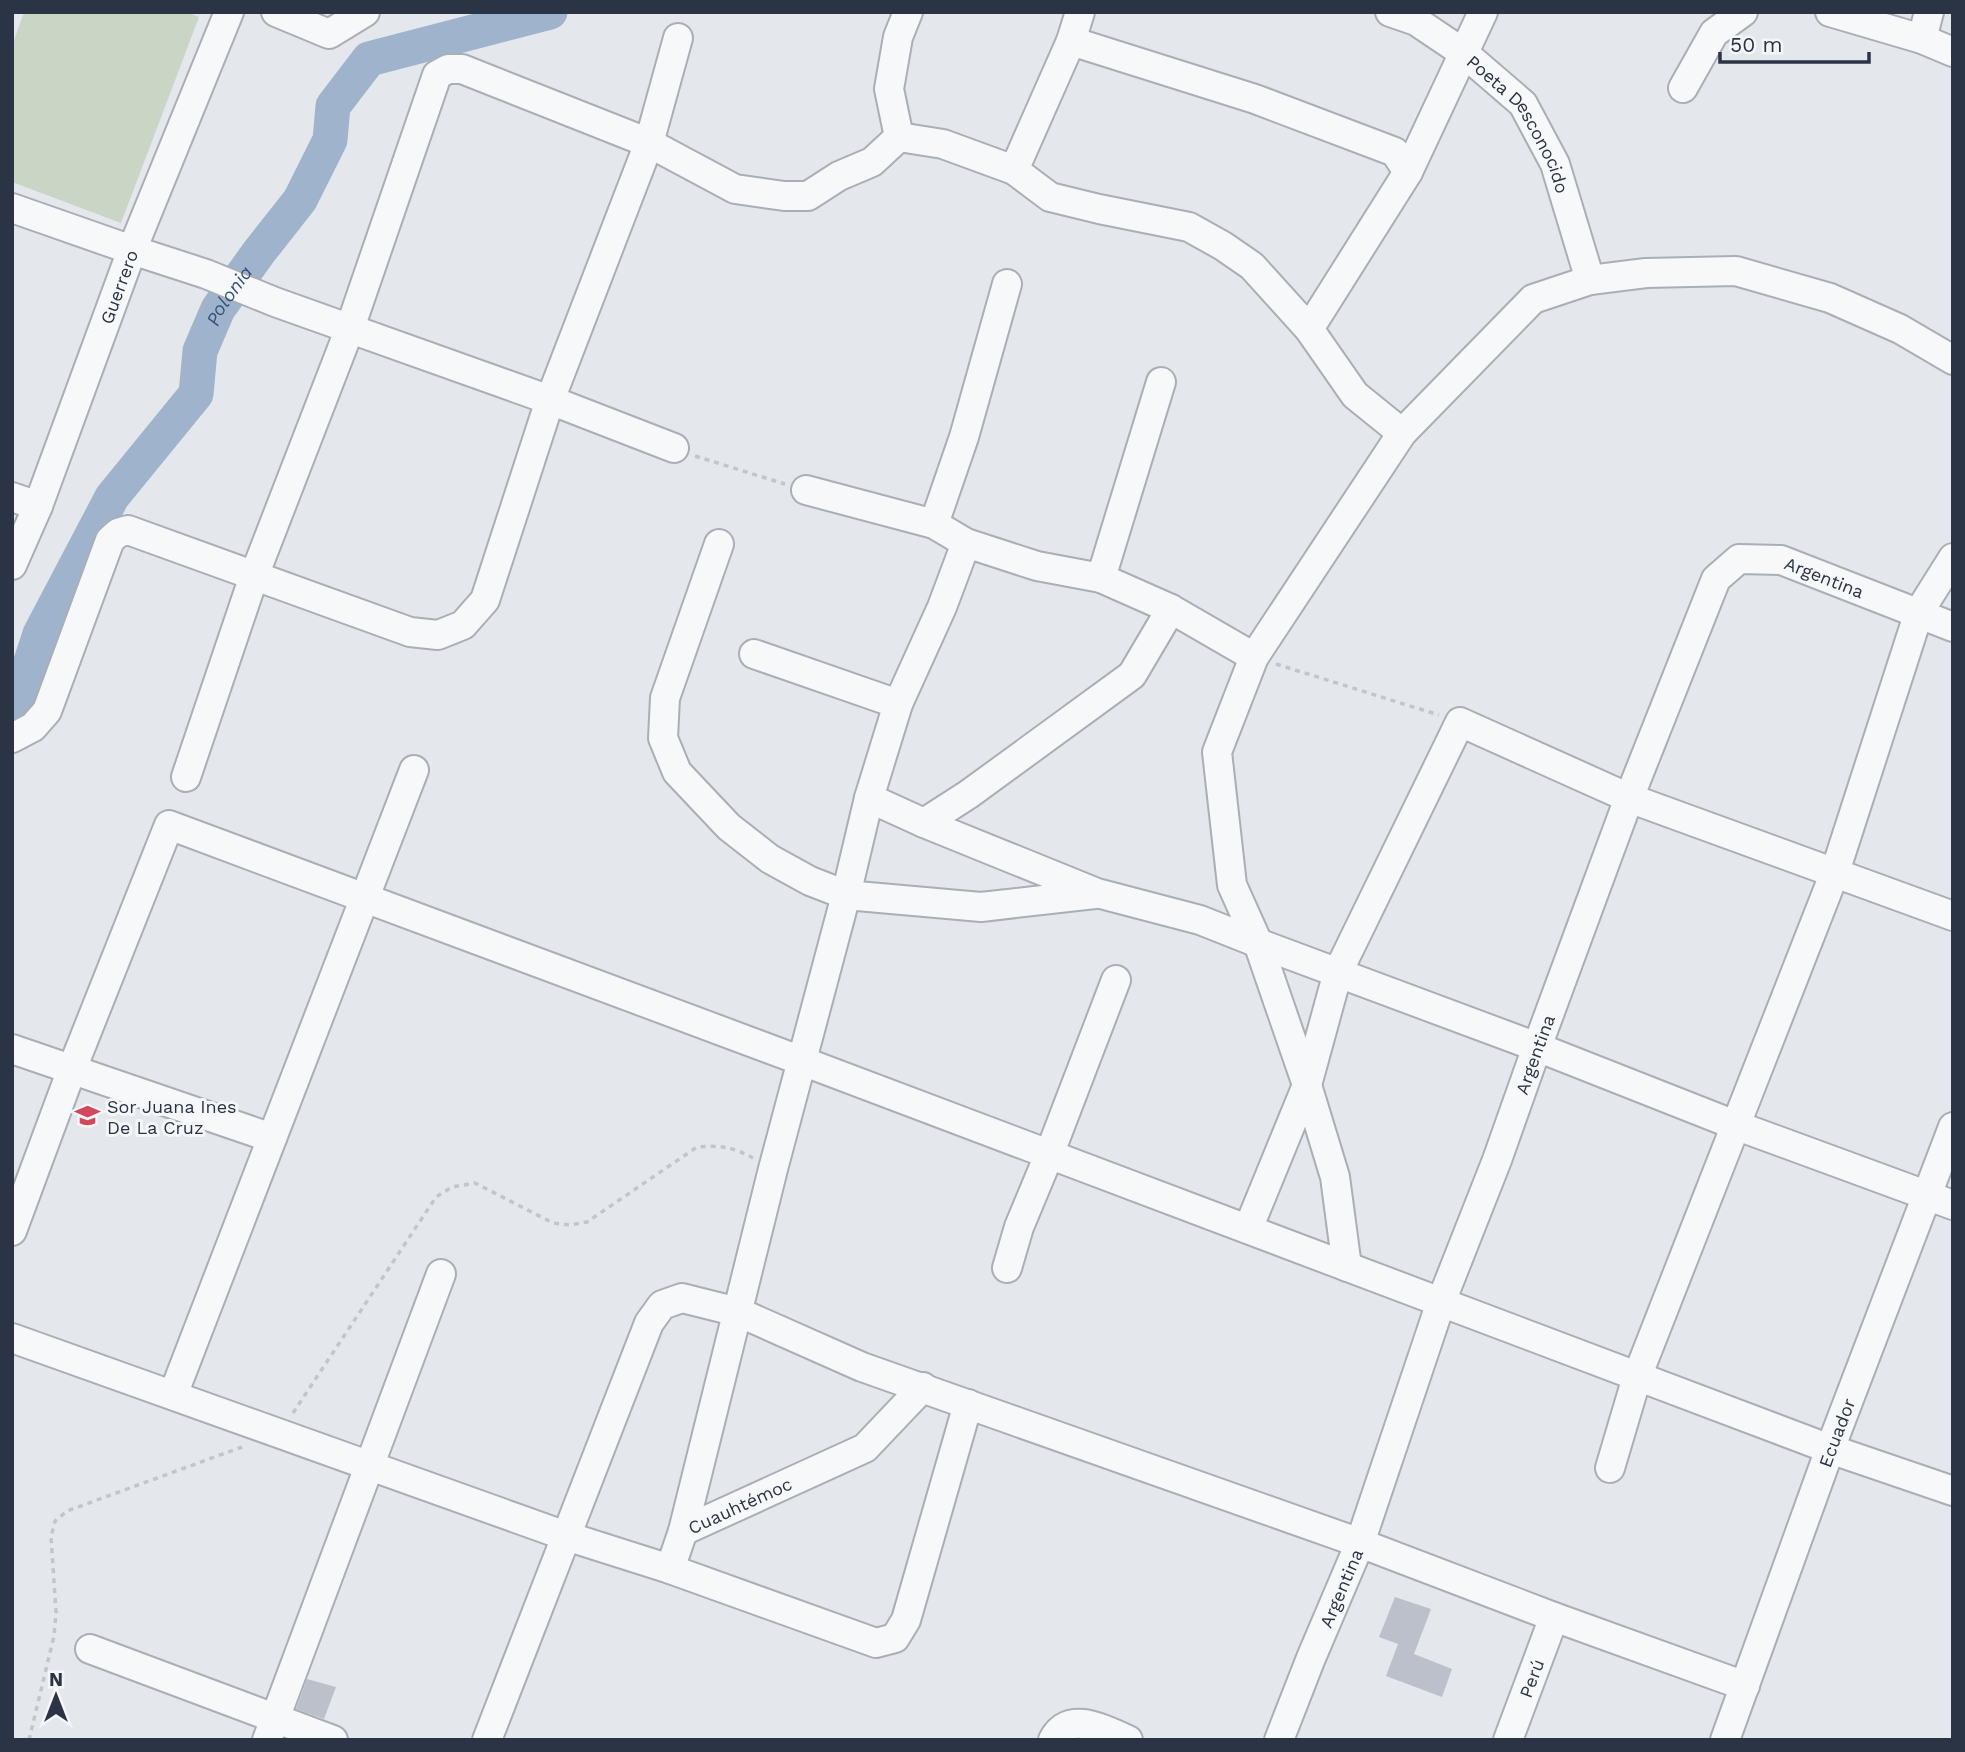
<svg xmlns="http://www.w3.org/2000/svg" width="1965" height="1752" font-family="'Work Sans',sans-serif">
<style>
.green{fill:#c9d6c5}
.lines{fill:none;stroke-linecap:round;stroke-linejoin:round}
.river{stroke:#9fb4cc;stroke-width:35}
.building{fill:#bbc0ca}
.minor-casing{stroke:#a9aeb7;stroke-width:32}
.path{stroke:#c2c5cb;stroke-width:3.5;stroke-dasharray:5 5;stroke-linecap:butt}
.minor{stroke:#f7f8fa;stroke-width:28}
.labels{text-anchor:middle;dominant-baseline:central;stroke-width:6;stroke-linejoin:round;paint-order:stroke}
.street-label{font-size:18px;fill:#2b3445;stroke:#f4f6f9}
.poi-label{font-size:18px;fill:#2b3445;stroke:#f4f6f9;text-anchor:start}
.water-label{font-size:19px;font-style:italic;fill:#34527a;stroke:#f4f6f9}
</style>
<rect width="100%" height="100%" fill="#e4e7ec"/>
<path class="green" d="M24,12H187L199,17L121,223L12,182V46Z"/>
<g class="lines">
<path class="river" id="s1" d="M12,703L20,695L40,634L112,497L196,394L200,351L218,309L259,252L300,200L330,140L333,106L369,59L550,12"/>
</g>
<path class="building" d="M1395,1597L1431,1609L1414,1654L1452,1669L1442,1697L1386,1676L1398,1644L1379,1637Z
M307,1679L336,1687L324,1719L296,1709Z"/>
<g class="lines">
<defs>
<g id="minor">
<path d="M276,12L329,34L365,12"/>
<path id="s2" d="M1390,12L1416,21L1465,54L1523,104L1555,164L1590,280"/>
<path d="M1830,12L1922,39L1953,52"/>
<path d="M1922,39L1929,12"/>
<path d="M1071,41L1255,99L1395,152L1408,172"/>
<path d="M1683,88L1714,33L1743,12"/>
<path d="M899,137L889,89L898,37L908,12"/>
<path d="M1014,170L1071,41L1080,12"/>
<path d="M12,208L132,250L206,274L275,302L550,400L674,448"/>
<path d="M1309,329L1408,172L1483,12"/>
<path d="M806,490L934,524L966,543L1037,566L1101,578L1171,609L1254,657"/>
<path d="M12,497L38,506"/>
<path d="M934,524L964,437L1007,284"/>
<path d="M719,544L665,698L663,738L677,772L729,827L770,859L810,881L846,895L981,907L1095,894"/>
<path id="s3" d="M12,565L38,506L132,250L229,12"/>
<path d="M1101,578L1161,382"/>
<path d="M754,654L898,704"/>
<path d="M12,738L33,727L47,711L110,540L118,533L128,530L410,632L438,635L463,625L485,600L550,400L649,143L678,38"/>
<path d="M186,777L254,576L350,328L437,75L448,69H462L649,143L735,189L784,196H808L839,176L872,162L899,137L943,144L1014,170L1050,197L1099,209L1189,227L1223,246L1252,266L1309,329L1355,395L1402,433"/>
<path d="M869,798L924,823L969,794L1132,675L1171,609"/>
<path d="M924,823L1097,893L1200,920L1258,943L1537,1047L1735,1125L1953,1205"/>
<path d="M12,1049L272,1138"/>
<path d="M1248,1229L1307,1085L1338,972L1460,722L1629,798L1953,916"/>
<path d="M12,1231L72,1069L169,825L802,1061L1830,1449L1953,1491"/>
<path d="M1347,1267L1335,1177L1307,1085L1258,943L1232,885L1217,752L1254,657L1402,433L1533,299L1590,280L1646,273L1736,271L1830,298L1900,329L1953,360"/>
<path d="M1007,1268L1019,1227L1049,1155L1116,980"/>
<path id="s4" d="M12,1338L566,1536L670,1569L683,1531L865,1448L923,1387"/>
<path d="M173,1395L414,770"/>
<path d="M1610,1468L1637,1377L1835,872L1919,612L1953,558"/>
<path d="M683,1531L773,1169L846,895L869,798L898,704L942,607L966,543"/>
<path d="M670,1569L876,1643L895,1638L906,1620L968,1404"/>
<path d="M90,1649L333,1740"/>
<path d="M267,1740L441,1274"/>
<path d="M487,1740L649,1323L662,1305L682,1298L738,1312L862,1367L1360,1543L1554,1617L1745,1686"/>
<path d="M1053,1740C1069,1709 1105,1730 1128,1740"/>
<path id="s5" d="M1279,1740L1311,1658L1360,1543L1441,1302L1497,1160L1537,1047L1629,798L1716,579L1739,559L1781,560L1953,627"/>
<path id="s6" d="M1508,1740L1554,1617"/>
<path id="s7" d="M1725,1740L1830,1449L1953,1127"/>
</g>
</defs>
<use href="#minor" class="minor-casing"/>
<path class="path" d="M695,456L785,484
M1276,664L1439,715
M293,1413L436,1197L452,1187L475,1183L553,1223L570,1225L587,1222L697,1147C720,1145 733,1147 753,1158
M29,1740L54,1636L56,1612L51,1537L55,1521L67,1511L242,1447"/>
<use href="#minor" class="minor"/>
</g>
<defs>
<symbol id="school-bare" viewBox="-9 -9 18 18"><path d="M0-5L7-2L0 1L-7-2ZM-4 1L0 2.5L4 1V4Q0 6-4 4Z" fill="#d1495b" stroke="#f4f6f9" stroke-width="2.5" paint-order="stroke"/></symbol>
</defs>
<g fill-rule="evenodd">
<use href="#school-bare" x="70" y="1098" width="35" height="35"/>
</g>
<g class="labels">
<g class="street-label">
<text stroke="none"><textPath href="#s2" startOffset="177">Poeta Desconocido</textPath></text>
<text stroke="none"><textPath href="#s3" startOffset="298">Guerrero</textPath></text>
<text stroke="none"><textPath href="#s5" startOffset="1360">Argentina</textPath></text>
<text stroke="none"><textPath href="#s5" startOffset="732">Argentina</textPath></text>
<text stroke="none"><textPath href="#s7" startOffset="327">Ecuador</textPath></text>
<text stroke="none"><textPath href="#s4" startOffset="800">Cuauhtémoc</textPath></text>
<text stroke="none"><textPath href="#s5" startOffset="164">Argentina</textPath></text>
<text stroke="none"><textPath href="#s6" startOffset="66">Perú</textPath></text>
</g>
<g class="poi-label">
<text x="107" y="1106">Sor Juana Ines<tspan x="107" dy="21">De La Cruz</tspan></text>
</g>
<g class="water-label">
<text stroke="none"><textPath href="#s1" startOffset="469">Polonia</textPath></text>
</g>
</g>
<rect width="1965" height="1752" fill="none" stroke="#2b3445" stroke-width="28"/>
<g transform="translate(56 1696)" stroke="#f4f6f9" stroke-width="5" paint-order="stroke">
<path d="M0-5L12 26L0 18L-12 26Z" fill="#2b3445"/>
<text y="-10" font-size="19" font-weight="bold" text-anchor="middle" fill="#2b3445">N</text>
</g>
<path d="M1720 52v10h149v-10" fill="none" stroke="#2b3445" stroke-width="3.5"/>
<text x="1730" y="52" font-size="21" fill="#2b3445" stroke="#f4f6f9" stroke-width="5" paint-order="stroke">50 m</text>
</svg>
